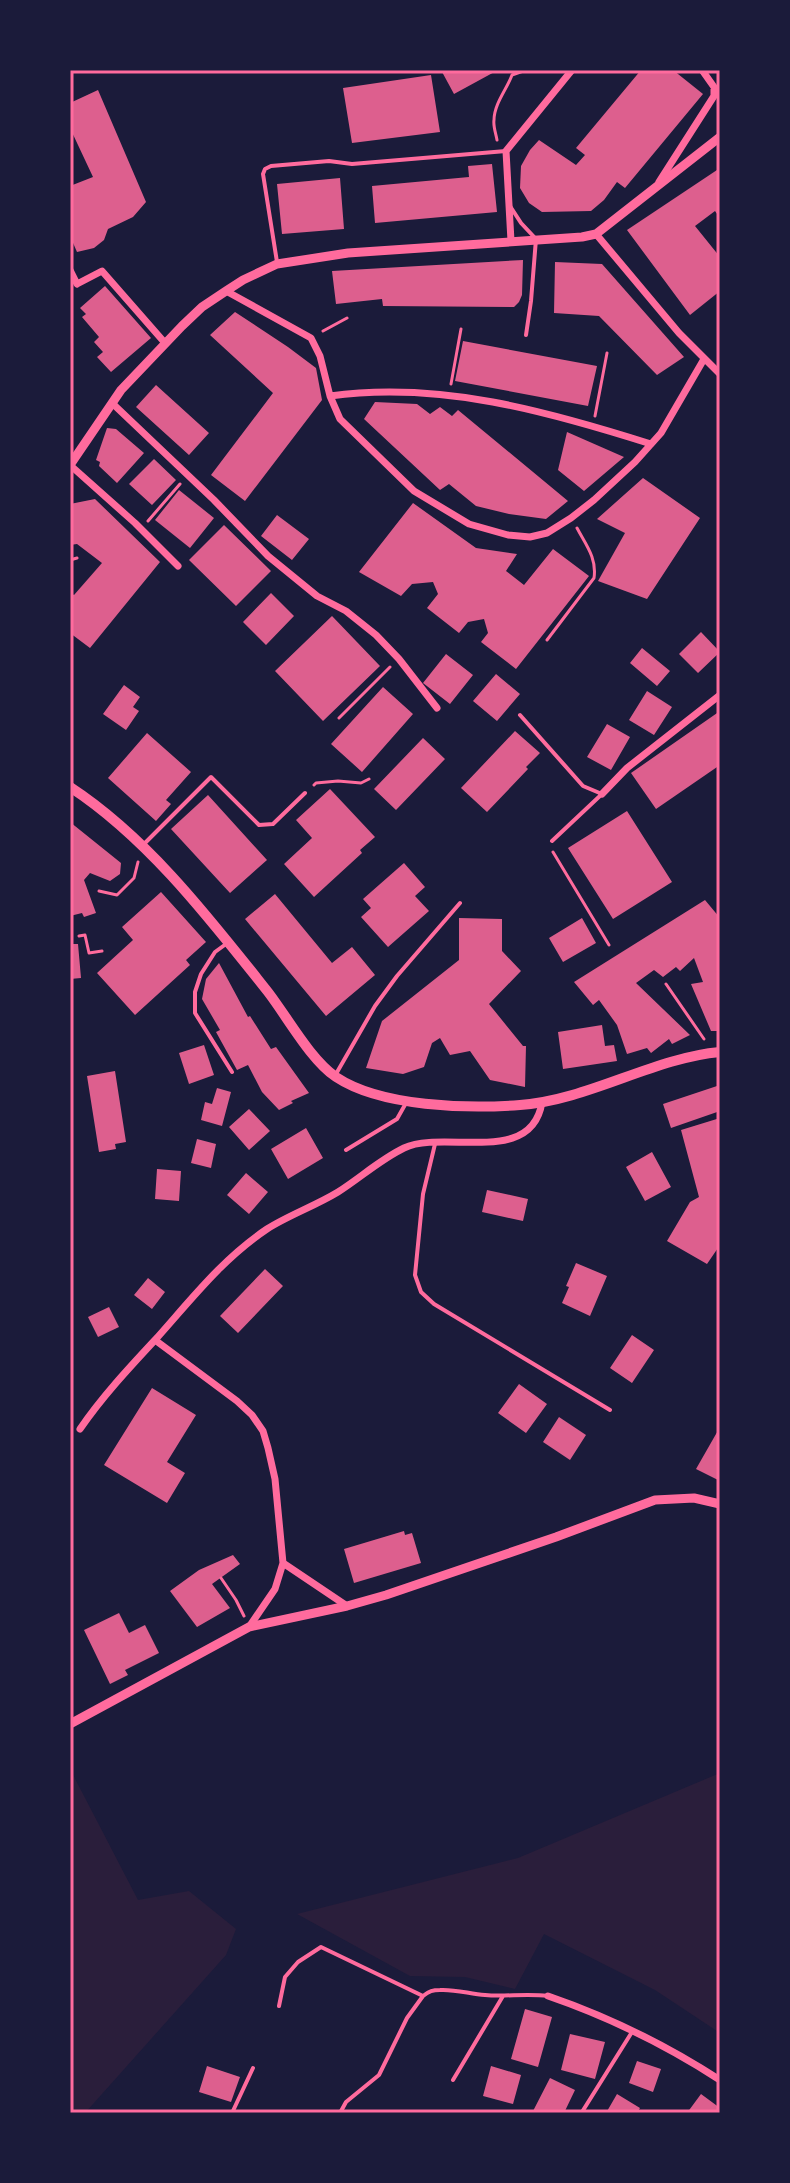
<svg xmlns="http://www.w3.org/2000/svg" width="790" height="2183" font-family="'Fira Sans Condensed',sans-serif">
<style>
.green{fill:#2a1e3b}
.building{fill:#dd5f8e}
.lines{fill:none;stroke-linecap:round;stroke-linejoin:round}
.path{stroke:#ff6b9d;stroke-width:3}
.service{stroke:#ff6b9d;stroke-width:4}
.minor{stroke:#ff6b9d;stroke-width:7}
.tertiary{stroke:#ff6b9d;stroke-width:9}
.secondary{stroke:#ff6b9d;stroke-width:10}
.neatline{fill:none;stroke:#ff6b9d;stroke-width:3}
</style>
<rect width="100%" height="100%" fill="#1b1b3a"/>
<path class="green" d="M70,1769L138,1900L189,1891L236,1929L226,1955L85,2113H70Z
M720,1773V2033L655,1990L544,1934L515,1989L465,1977L410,1976L297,1914L518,1858Z"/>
<path class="building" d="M441,70H498L454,94Z
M641,70H673L703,94L625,188L617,182L604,200L591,211L542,212L529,203L520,188L521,166L530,150L539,140L576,165L585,155L576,148Z
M431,75L440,132L352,143L343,88Z
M98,90L146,202L133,217L108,229L104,240L94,248L77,252L70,236V186L93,177L70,128V103Z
M492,164L497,212L375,223L372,186L469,177L468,166Z
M720,168V218L715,211L695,226L720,257V291L690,315L627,230Z
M340,178L344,229L282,234L277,184Z
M523,260L522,295L519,302L514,307L383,306L382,299L336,304L332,271Z
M555,262L602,264L684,357L657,375L599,316L554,313Z
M105,286L151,338L111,372L97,357L103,352L94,342L99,337L82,317L86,314L80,308Z
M235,312L288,347L316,368L322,400L245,501L211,475L273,393L210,335Z
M463,341L597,366L588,406L455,381Z
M156,385L209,433L189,455L136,407Z
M375,402L417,404L430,414L440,407L452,416L458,410L568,501L546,519L509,514L476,506L449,484L440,490L364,419Z
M107,428L116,429L144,453L117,483L99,466L100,462L96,460Z
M567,432L624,457L584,491L558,470Z
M154,459L176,480L152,505L129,484Z
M643,478L700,518L647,599L598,581L625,533L597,519Z
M179,490L214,518L190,548L155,520Z
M95,499L160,562L90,648L70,633V593L74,595L102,563L77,544L70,545V504Z
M413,503L476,548L517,554L506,571L524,585L553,549L589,576L516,669L481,642L488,633L484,619L468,622L459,633L427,608L438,594L433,582L412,584L401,596L359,572Z
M277,515L309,539L292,560L261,536Z
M224,525L271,571L236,606L189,560Z
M271,593L294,616L266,645L243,622Z
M332,616L380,666L323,721L275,671Z
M701,632L720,652L698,673L679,654Z
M642,648L670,671L657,686L630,663Z
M446,654L473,675L450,704L423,683Z
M496,674L520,694L497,721L473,701Z
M124,685L140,697L133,707L139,711L126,730L103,714Z
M383,687L413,714L362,772L331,744Z
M647,691L672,707L654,735L629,720Z
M720,711V765L656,809L631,773Z
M607,724L630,737L611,770L587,757Z
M515,731L540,753L526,767L528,769L487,812L461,788Z
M147,733L191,772L166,800L171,804L156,821L108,778Z
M423,738L445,759L396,810L374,789Z
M330,789L375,837L360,850L362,853L314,897L284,864L312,838L296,820Z
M208,795L267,860L230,893L171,829Z
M627,811L672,882L613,919L568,848Z
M70,822L121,863L120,874L110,881L90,873L84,880L96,913L84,917L82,913L70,916Z
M404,863L425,887L415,896L429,911L388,947L361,917L371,908L363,899Z
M161,892L206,942L186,960L190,965L135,1015L97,973L133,940L122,927Z
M275,894L332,963L352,947L375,975L326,1016L245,919Z
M705,900L720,918V1031H711L691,984L703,982L694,958L680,971L676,967L663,977L654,970L636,983L690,1035L672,1044L669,1039L651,1053L647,1048L627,1054L617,1025L599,1000L593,1005L574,982Z
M459,918L502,919V951L521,971L489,1004L523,1046H526L525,1087L490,1080L470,1051L450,1055L440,1038L432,1043L424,1067L403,1074L366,1068L382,1021L459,960Z
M582,918L596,943L563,962L549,938Z
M70,944H78L81,978L70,979Z
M219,963L248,1017L250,1016L271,1049L276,1047L309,1093L291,1101L293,1103L279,1110L262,1092L248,1065L237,1070L216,1032L220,1030L202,999L206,979Z
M602,1025L605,1046L614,1045L617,1061L563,1069L558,1032Z
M204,1045L214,1075L189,1084L179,1053Z
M115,1071L126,1142L115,1144L116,1149L99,1152L87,1076Z
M720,1085V1111L671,1128L663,1104Z
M217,1088L231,1092L222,1126L201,1120L205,1102L212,1104Z
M249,1109L270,1131L249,1150L229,1127Z
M720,1118V1245L707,1264L667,1241L690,1202L699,1197L681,1130Z
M306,1128L323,1158L288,1179L271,1149Z
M197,1139L216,1144L211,1168L191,1163Z
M652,1152L671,1187L645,1201L626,1167Z
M157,1169L181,1171L179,1201L155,1199Z
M246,1173L268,1192L249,1214L227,1195Z
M487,1190L528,1199L523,1221L482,1212Z
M576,1263L607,1276L590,1316L562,1303L569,1287L566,1286Z
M265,1269L283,1286L238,1333L220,1316Z
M148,1278L165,1292L152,1309L134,1295Z
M109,1307L119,1327L98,1337L88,1317Z
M632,1335L654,1350L632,1383L610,1368Z
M519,1384L547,1404L526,1433L498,1413Z
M152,1388L196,1415L167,1462L185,1473L167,1503L104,1465Z
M559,1417L586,1435L570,1460L543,1442Z
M720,1427V1481L696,1469Z
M404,1531L405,1535L412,1533L421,1563L354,1583L344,1549Z
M233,1555L240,1564L212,1584L230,1608L197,1627L170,1591L199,1570Z
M119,1613L129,1633L145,1625L159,1653L125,1670L128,1675L110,1684L84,1630Z
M525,2009L552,2017L538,2067L511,2059Z
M570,2034L605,2042L595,2079L561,2070Z
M637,2061L661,2069L653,2092L629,2083Z
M207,2066L240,2077L231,2102L199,2092Z
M491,2066L521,2075L513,2104L483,2096Z
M550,2078L575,2090L564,2113H532Z
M617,2094L640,2108L637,2113H606Z
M701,2094L720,2108V2113H687Z"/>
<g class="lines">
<path class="path" d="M497,140C496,134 493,126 494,120C494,104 507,89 512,75L526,70
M323,331L347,318
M451,384L461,329
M595,416L607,353
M148,521L180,484
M70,560L77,558
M547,640L594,578C597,558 586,545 577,528
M339,718L390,667
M314,785L316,783L338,781L361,783L369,779
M553,852L609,945
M99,891L117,895L134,878L138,862
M79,936L85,935L89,953L102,951
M666,984L704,1039
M221,1578L236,1600L244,1616"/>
<path class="service" d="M510,206L521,223L536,239L531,301L526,335
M277,262L263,174L265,169L271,166L329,161L352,164L506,151
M520,715L583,786L602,794L552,841
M144,844L211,777L259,825L273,824L305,793
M226,944L215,952L201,974L195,992V1013L232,1072
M336,1074L375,1006L397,976L460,903
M435,1144L423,1194L415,1275L421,1292L434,1304L610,1410
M346,1150L397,1119L406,1103
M279,2006L285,1977L298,1962L321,1947L423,1996C429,1991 433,1990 440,1990C455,1989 470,1994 485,1995C506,1997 526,1993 548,1996
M453,2080L503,1996
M582,2112L632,2032
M232,2113L253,2068
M340,2113L346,2102L379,2075L407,2018L423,1996"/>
<path class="minor" d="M659,182L714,96V87L702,70
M596,234L679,333L720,374
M511,241L506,151L572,70
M70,270L77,284L102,271L165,343
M226,291L311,338L320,356L330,396L340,419L414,491L469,524L508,535L530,537L547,533L571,518L594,500L635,462L661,433L704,359
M330,396C440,381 547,411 651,444
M112,403L214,500L268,556L317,596L346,611L376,635L399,659L437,708
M70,465L135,523L178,566
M602,794L627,768L720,695
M155,1340L237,1401L252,1415L263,1431L268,1448L275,1479L283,1563L275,1589L249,1627
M80,1429C102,1397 128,1369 155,1340C190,1301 222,1259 267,1229C289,1215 315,1206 338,1192C360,1178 381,1159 404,1148C444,1129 532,1167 542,1102
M283,1563L347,1606
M548,1996C609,2017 666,2045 720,2080"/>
<path class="tertiary" d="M70,465L121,390L182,326L202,307L226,291L243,280L277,264L348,253L582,237L596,234L720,137
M70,1724L249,1627L347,1606L386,1595L556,1537L655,1500L694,1498L720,1504"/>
<path class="secondary" d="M70,787C148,838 210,919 268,992C288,1018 310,1059 336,1077C381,1107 468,1109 520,1105C589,1100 653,1058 720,1052"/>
</g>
<rect width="790" height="2183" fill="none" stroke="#1b1b3a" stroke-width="144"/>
<rect x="72" y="72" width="646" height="2039" class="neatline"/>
</svg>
